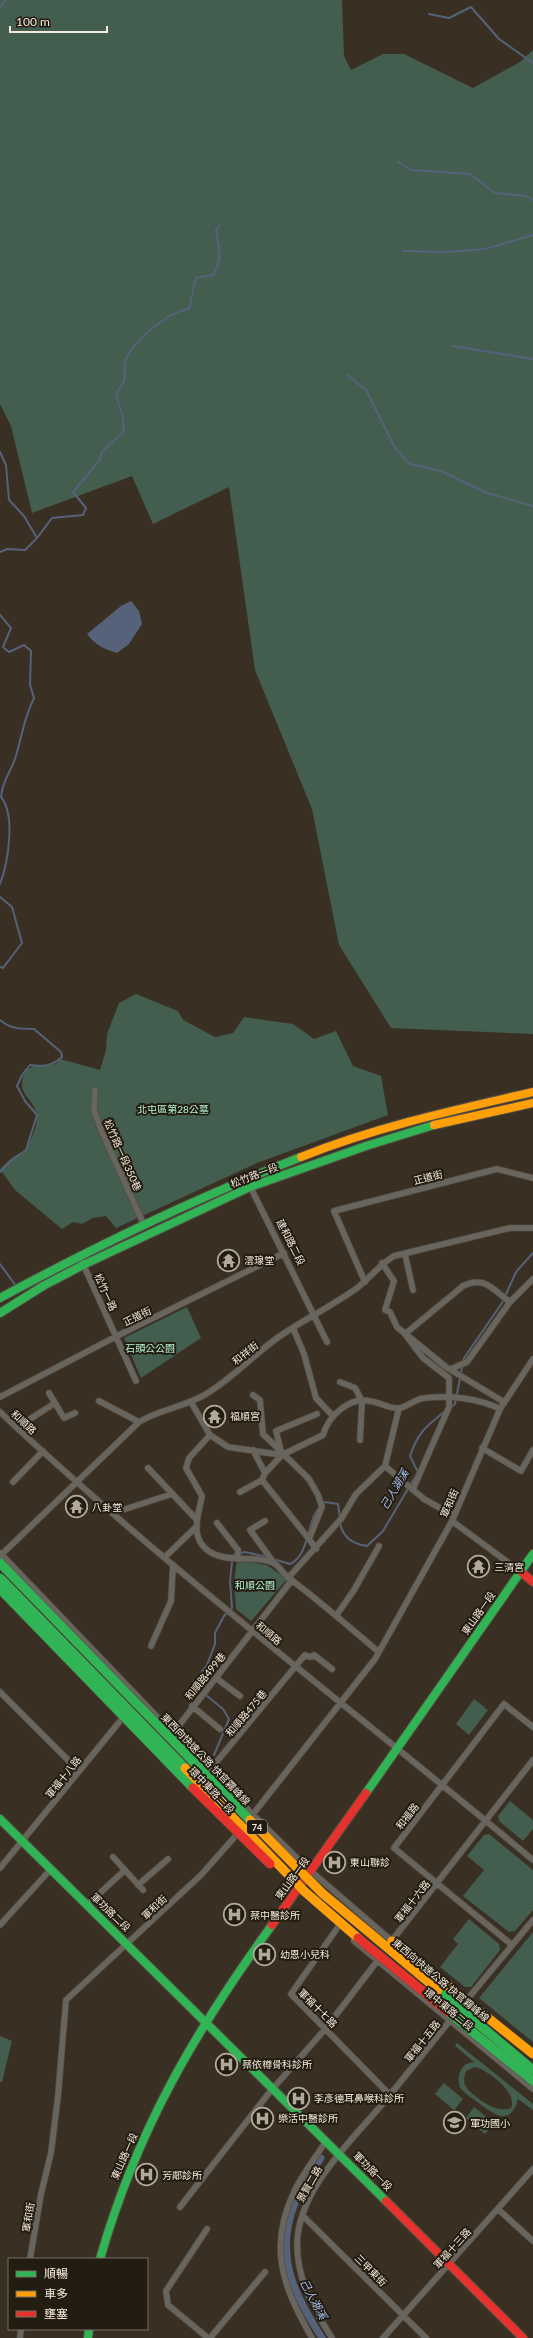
<svg xmlns="http://www.w3.org/2000/svg" width="533" height="2338" font-family="Lato,'Noto Sans TC',sans-serif">
<style>
.green{fill:#435d4f;fill-rule:evenodd}
.water{fill:#566279}
.lines{fill:none;stroke-linecap:round;stroke-linejoin:round}
.stream{stroke:#566279;stroke-width:2}
.canal{stroke:#566279;stroke-width:7}
.street-casing{stroke:#554d42;stroke-width:7}
.fast-casing{stroke:#554d42;stroke-width:10}
.slow-casing{stroke:#554d42;stroke-width:10}
.jam-casing{stroke:#554d42;stroke-width:10}
.street{stroke:#68655e;stroke-width:5.5}
.fast{stroke:#30b455;stroke-width:8}
.slow{stroke:#ff9f0a;stroke-width:8}
.jam{stroke:#e5322d;stroke-width:8}
.fast-bridge-casing{stroke:#554d42;stroke-width:10;stroke-linecap:butt}
.slow-bridge-casing{stroke:#554d42;stroke-width:10;stroke-linecap:butt}
.jam-bridge-casing{stroke:#554d42;stroke-width:10;stroke-linecap:butt}
.fast-bridge{stroke:#30b455;stroke-width:9}
.slow-bridge{stroke:#ff9f0a;stroke-width:9}
.jam-bridge{stroke:#e5322d;stroke-width:9}
.labels{text-anchor:middle;dominant-baseline:central;stroke-width:4;stroke-linejoin:round;paint-order:stroke}
.shield{fill:#231c11;stroke:#b6ac9e;stroke-width:1}
.shield-label{font-size:9px;font-weight:bold;fill:#f5eadb}
.park-label{font-size:10px;fill:#b4f4d6;stroke:#231c11}
.street-label{font-size:10px;fill:#f5eadb;stroke:#231c11}
.poi-label{font-size:10px;fill:#f5eadb;stroke:#231c11;text-anchor:start}
.water-label{font-size:11px;font-style:italic;fill:#a7c1f2;stroke:#231c11}
</style>
<rect width="100%" height="100%" fill="#393023"/>
<path class="green" d="M0,0H342L344,56L351,70L383,54H404L473,88L520,62L533,50V1034L391,1028L339,945L312,809L255,670L229,487L153,524L132,476L32,513L11,426L0,404Z
M136,994L178,1011L183,1020L215,1037L233,1033L244,1017L293,1024L314,1039L336,1031L353,1066L381,1076L388,1115L257,1163L116,1228L106,1216L93,1218L82,1224L73,1222L62,1229L15,1190L0,1169L14,1156L24,1153C29,1142 40,1125 36,1112C29,1092 16,1096 25,1070L37,1065L48,1066L57,1063L60,1059L100,1070L106,1050L107,1034L119,1003Z
M187,1307L201,1338L141,1378L124,1338Z
M237,1560L267,1565L287,1579L251,1621L236,1609L234,1583Z
M474,1699L488,1710L469,1735L456,1724Z
M510,1801L533,1820V1829L523,1841L499,1821L498,1816Z
M489,1834L533,1870V1910L515,1931L509,1932L463,1896L484,1870L467,1856L484,1835Z
M469,1919L499,1944L500,1950L471,1987H465L440,1967L458,1944L453,1939Z
M533,1932V2042L479,1998Z
M0,2036L12,2041L2,2082H0Z
M457,2043L533,2104V2110L518,2099C510,2128 493,2114 476,2101C471,2097 463,2093 460,2087C457,2078 459,2070 466,2064L474,2062L455,2046ZM475,2067C488,2070 518,2093 511,2108C497,2114 475,2098 466,2087C463,2082 464,2076 466,2071Z
M444,2083L463,2099L454,2110L435,2094Z
M474,2107L494,2123L485,2134L466,2118Z"/>
<path class="water" d="M131,601L139,611L142,624L129,644L117,653C104,649 95,645 87,634L121,606Z"/>
<g class="lines">
<path class="stream" d="M0,7L6,0
M429,14L449,18L471,7L499,39L533,63
M398,162L411,170L470,174L495,193L526,196L533,200
M403,251L447,252L485,249L533,235
M453,346L533,359
M347,375L366,390L395,448L410,464L441,471L487,493L533,506
M0,452L6,465L9,500L24,516L37,538L25,550L7,549L0,552
M37,538L52,518L83,515L86,508L73,492L99,461L102,452L124,431L122,414L116,394C118,390 123,385 124,381C126,374 123,366 126,359C135,339 168,312 189,309L196,278L213,275C223,257 219,250 216,230L220,225
M0,615L11,628L3,647L9,652L24,645L31,651L30,685L34,698C23,720 22,737 15,759C10,773 2,782 1,797C16,815 8,863 0,884
M0,897L12,907L22,943L3,968L0,967
M0,1020C10,1029 21,1029 34,1029L61,1052L62,1057C52,1066 43,1067 30,1065L22,1075L17,1086L25,1101L37,1115L26,1150L9,1162L0,1172
M0,1264L16,1286
M450,1408L455,1404L464,1358L502,1303L516,1272L533,1253
M340,1522C342,1537 353,1544 367,1546L383,1531L418,1472L410,1456C418,1433 425,1427 444,1412
M233,1555L245,1552L268,1557
M273,1559L290,1564C312,1554 305,1515 325,1502L338,1504L340,1518
M200,1690L197,1688V1678L207,1665L215,1644V1633L224,1616L232,1608L230,1581L232,1562
M206,1695L223,1709L229,1719L214,1755"/>
<path class="canal" d="M321,2158C313,2172 301,2188 295,2203C274,2256 294,2294 322,2338"/>
<defs>
<path id="street" d="M95,1090L94,1110L101,1130L144,1225
M246,1178L327,1342
M405,1254L413,1290
M79,1255L136,1381
M382,1263L394,1281L385,1310L390,1312L397,1327L446,1367L504,1402
M365,1282L334,1211L497,1169L533,1178
M293,1328L304,1354L316,1398L333,1416
M451,1369L467,1362L510,1302L533,1279
M340,1382L355,1388L362,1401L360,1440
M49,1393L64,1418L75,1413
M253,1395L260,1400L263,1434L309,1479L318,1495L322,1507L309,1539L316,1549
M0,1397L117,1336L284,1253
M99,1401L139,1422
M191,1402L210,1435L228,1447L282,1455L323,1435C328,1417 349,1396 370,1401C379,1402 392,1410 400,1408C409,1406 417,1398 425,1398C449,1395 478,1398 500,1409
M399,1408L385,1466L424,1499L454,1516
M0,1412C169,1571 355,1711 533,1860
M19,1430L27,1421L55,1403
M210,1435L189,1458L186,1468L202,1496C199,1513 190,1534 205,1548C223,1566 258,1553 275,1564C281,1568 284,1575 290,1579C321,1602 350,1628 379,1652
M482,1448L521,1471L533,1450
M253,1450L265,1473
M148,1468L197,1520
M262,1480L309,1539
M13,1482L43,1451
M413,1489L449,1407V1378L423,1358L405,1334L463,1286C485,1275 493,1290 510,1302
M240,1492L262,1480L265,1473L282,1455L276,1431L317,1414
M113,1513L172,1494
M265,1521L250,1530L274,1563
M452,1521L521,1572
M217,1523L238,1550V1559
M0,1553L185,1746
M0,1556L139,1422C160,1409 185,1407 206,1394C233,1378 254,1354 280,1336C305,1319 332,1306 357,1288C370,1278 379,1265 394,1256L510,1228H533
M165,1557L197,1526
M288,1578L341,1519L356,1494L385,1466
M336,1616L354,1590L379,1546
M151,1646L171,1601L173,1565
M305,1655L310,1657L314,1655L332,1669
M216,1678L240,1696
M0,1692L79,1771
M192,1706L220,1729
M173,1733L292,1580
M209,1771L304,1656
M222,1784L305,1866L393,1942
M113,1857L143,1890
M0,1868L125,1715
M138,1885L168,1859
M87,1905L125,1870
M0,1925L51,1869
M338,1927L291,1994L390,2095
M354,1941L533,2089
M390,1943L533,1760
M512,1945L394,1848L504,1704L533,1727
M465,2002L533,1920
M180,2207L269,2093L326,2028L378,1960
M499,2210L533,2241
M303,2216L426,2338
M207,2229L166,2291L168,2305L208,2338
M30,2259L41,2194L51,2153L58,2096L66,2000L201,1875L239,1832L375,1659L452,1521L500,1409L533,1359
M20,2338L21,2329
M210,2338L265,2272
M312,2338C283,2287 267,2247 295,2190C303,2173 316,2157 326,2141
M332,2338C312,2307 293,2272 298,2233C305,2183 354,2138 385,2101C408,2073 430,2045 452,2018
M383,2338L533,2169"/>
<path id="fast" d="M0,1298C98,1245 198,1197 301,1157
M0,1313L43,1286L83,1265L250,1187L366,1146L434,1125
M366,1793L533,1554
M0,1819L386,2201
M100,2259C137,2130 194,2033 272,1925
M88,2338L89,2329"/>
<path id="slow" d="M434,1125L533,1103
M301,1157C376,1127 454,1110 533,1092"/>
<path id="jam" d="M521,1572L533,1582
M272,1925L366,1793
M386,2201L523,2338"/>
</defs>
<use href="#street" class="street-casing"/>
<use href="#fast" class="fast-casing"/>
<use href="#slow" class="slow-casing"/>
<use href="#jam" class="jam-casing"/>
<use href="#street" class="street"/>
<use href="#fast" class="fast"/>
<use href="#slow" class="slow"/>
<use href="#jam" class="jam"/>
<defs>
<path id="fast-bridge" d="M0,1563L250,1820
M0,1578L185,1768
M0,1589L193,1788
M438,1990L533,2070
M448,2012L533,2081"/>
<path id="slow-bridge" d="M185,1768L304,1891L358,1938
M250,1820L322,1893L438,1990
M392,1941L533,2054"/>
<path id="jam-bridge" d="M193,1788L270,1864
M358,1938L448,2012"/>
</defs>
<use href="#fast-bridge" class="fast-bridge-casing"/>
<use href="#slow-bridge" class="slow-bridge-casing"/>
<use href="#jam-bridge" class="jam-bridge-casing"/>
<use href="#fast-bridge" class="fast-bridge"/>
<use href="#slow-bridge" class="slow-bridge"/>
<use href="#jam-bridge" class="jam-bridge"/>
</g>
<defs>
<symbol id="temple-ring" viewBox="-11 -11 22 22"><circle r="9.5" fill="#231c11" stroke="#b3a99b" stroke-width="1.5"/><path d="M0-6L5-2H3V0L6.5 2.5H4V6H1.5V3h-3V6H-4V2.5H-6.5L-3 0V-2H-5Z" fill="#b3a99b"/></symbol>
<symbol id="hospital-ring" viewBox="-11 -11 22 22"><circle r="9.5" fill="#231c11" stroke="#b3a99b" stroke-width="1.5"/><path d="M-5-5h3v3.5h4V-5h3V5h-3V1.5h-4V5h-3Z" fill="#b3a99b"/></symbol>
<symbol id="school-ring" viewBox="-11 -11 22 22"><circle r="9.5" fill="#231c11" stroke="#b3a99b" stroke-width="1.5"/><path d="M0-5L7-2L0 1L-7-2ZM-4 1L0 2.5L4 1V4Q0 6-4 4Z" fill="#b3a99b"/></symbol>
</defs>
<g fill-rule="evenodd">
<use href="#temple-ring" x="216" y="1248" width="25" height="25"/>
<use href="#temple-ring" x="202" y="1404" width="25" height="25"/>
<use href="#temple-ring" x="64" y="1494" width="25" height="25"/>
<use href="#temple-ring" x="466" y="1554" width="25" height="25"/>
<use href="#hospital-ring" x="322" y="1850" width="25" height="25"/>
<use href="#hospital-ring" x="222" y="1902" width="25" height="25"/>
<use href="#hospital-ring" x="252" y="1942" width="25" height="25"/>
<use href="#hospital-ring" x="214" y="2052" width="25" height="25"/>
<use href="#hospital-ring" x="286" y="2086" width="25" height="25"/>
<use href="#hospital-ring" x="250" y="2106" width="25" height="25"/>
<use href="#school-ring" x="442" y="2110" width="25" height="25"/>
<use href="#hospital-ring" x="134" y="2162" width="25" height="25"/>
</g>
<g class="labels">
<rect class="shield" x="247" y="1820" width="20" height="14" rx="3"/>
<g class="shield-label">
<text x="257" y="1827">74</text>
</g>
<g class="park-label">
<text x="173" y="1109">北屯區第28公墓</text>
<text x="150" y="1348">石頭公公園</text>
<text x="255" y="1585">和順公園</text>
</g>
<g class="street-label">
<text transform="translate(123 1155) rotate(66)">松竹路一段350巷</text>
<text transform="translate(254 1175) rotate(-21)">松竹路一段</text>
<text transform="translate(428 1177) rotate(-14)">正道街</text>
<text transform="translate(291 1242) rotate(63)">建和路二段</text>
<text transform="translate(106 1292) rotate(65)">松竹一路</text>
<text transform="translate(137 1316) rotate(-26)">正道街</text>
<text transform="translate(245 1353) rotate(-39)">和祥街</text>
<text transform="translate(24 1422) rotate(43)">和順路</text>
<text transform="translate(449 1503) rotate(-67)">軍和街</text>
<text transform="translate(478 1613) rotate(-55)">東山路一段</text>
<text transform="translate(269 1633) rotate(40)">和順路</text>
<text transform="translate(205 1676) rotate(-51)">和順路499巷</text>
<text transform="translate(246 1713) rotate(-50)">和順路475巷</text>
<text transform="translate(206 1759) rotate(46)">東西向快速公路 快官霧峰線</text>
<text transform="translate(63 1777) rotate(-51)">軍福十八路</text>
<text transform="translate(212 1790) rotate(46)">環中東路二段</text>
<text transform="translate(407 1816) rotate(-52)">和福路</text>
<text transform="translate(292 1878) rotate(-54)">東山路一段</text>
<text transform="translate(412 1901) rotate(-52)">軍福十六路</text>
<text transform="translate(154 1907) rotate(-43)">軍和街</text>
<text transform="translate(111 1912) rotate(44)">軍功路二段</text>
<text transform="translate(441 1980) rotate(40)">東西向快速公路 快官霧峰線</text>
<text transform="translate(318 2008) rotate(45)">軍福十七路</text>
<text transform="translate(449 2009) rotate(39)">環中東路二段</text>
<text transform="translate(422 2041) rotate(-51)">軍福十五路</text>
<text transform="translate(124 2156) rotate(-66)">東山路一段</text>
<text transform="translate(373 2171) rotate(45)">軍功路一段</text>
<text transform="translate(309 2184) rotate(-60)">景賢二路</text>
<text transform="translate(28 2217) rotate(-81)">軍和街</text>
<text transform="translate(452 2248) rotate(-48)">軍福十三路</text>
<text transform="translate(371 2270) rotate(45)">三甲東街</text>
</g>
<g class="poi-label">
<text x="244" y="1260">澐瑔堂</text>
<text x="230" y="1416">福順宮</text>
<text x="92" y="1507">八卦堂</text>
<text x="494" y="1567">三清宮</text>
<text x="350" y="1862">東山聯診</text>
<text x="250" y="1915">蔡中醫診所</text>
<text x="280" y="1954">幼恩小兒科</text>
<text x="242" y="2064">蔡依樽骨科診所</text>
<text x="314" y="2098">李彥德耳鼻喉科診所</text>
<text x="278" y="2118">樂活中醫診所</text>
<text x="470" y="2123">軍功國小</text>
<text x="162" y="2175">芳鄰診所</text>
</g>
<g class="water-label">
<text transform="translate(394 1489) rotate(-59)">己人湖溪</text>
<text transform="translate(314 2299) rotate(62)">己人湖溪</text>
</g>
</g>
<rect x="8" y="2258" width="140" height="72" fill="#231c11" stroke="#776e62"/>
<rect x="16" y="2271" width="20" height="6" fill="#30b455" stroke="#776e62"/>
<text x="44" y="2278" font-size="12" fill="#f5eadb">順暢</text>
<rect x="16" y="2291" width="20" height="6" fill="#ff9f0a" stroke="#776e62"/>
<text x="44" y="2298" font-size="12" fill="#f5eadb">車多</text>
<rect x="16" y="2311" width="20" height="6" fill="#e5322d" stroke="#776e62"/>
<text x="44" y="2318" font-size="12" fill="#f5eadb">壅塞</text>
<path d="M10 26v6h97v-6" fill="none" stroke="#f5eadb" stroke-width="2"/>
<text x="16" y="26" font-size="12" fill="#f5eadb" stroke="#231c11" stroke-width="3" paint-order="stroke">100 m</text>
</svg>
